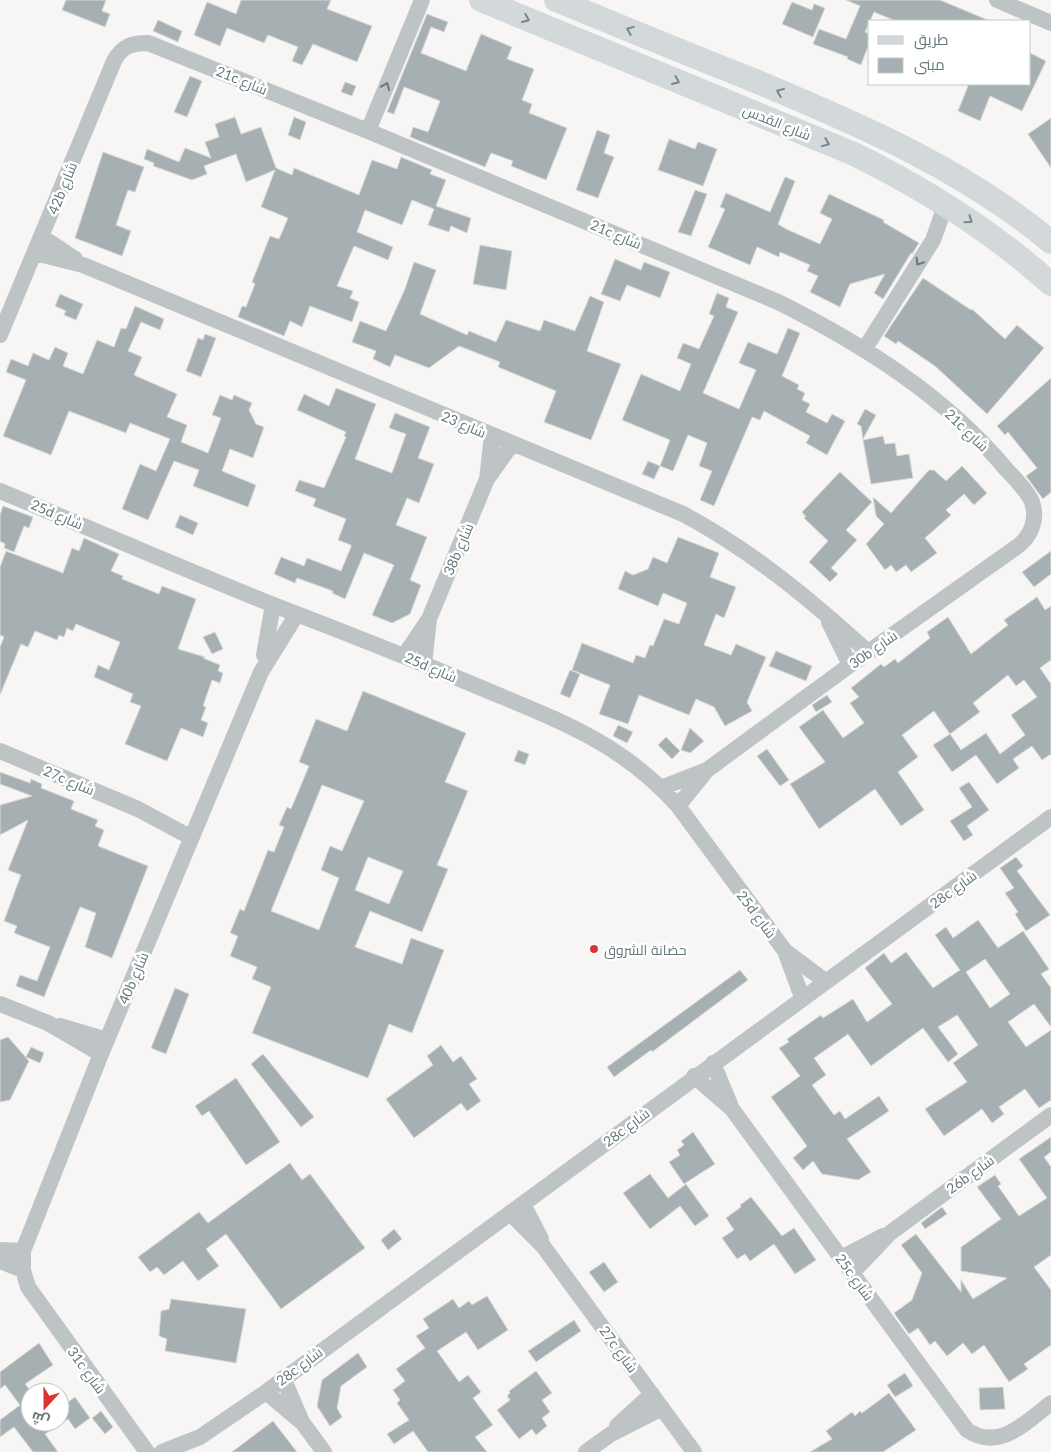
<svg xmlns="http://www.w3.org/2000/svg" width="1051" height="1452" font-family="Lato,Cairo,sans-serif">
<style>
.building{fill:#a6b0b3;stroke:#d9d8d7;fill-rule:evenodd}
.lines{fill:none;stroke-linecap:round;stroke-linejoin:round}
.minor{stroke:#bec4c6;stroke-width:16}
.secondary{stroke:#d3d9da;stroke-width:24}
.oneway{stroke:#75878b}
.oneway2{stroke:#64787d}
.poi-dot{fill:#d93632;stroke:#fff;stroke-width:2}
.labels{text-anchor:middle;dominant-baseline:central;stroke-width:5;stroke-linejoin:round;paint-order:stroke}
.street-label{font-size:14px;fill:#64787d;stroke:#fff}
.poi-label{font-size:14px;fill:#64787d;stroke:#fff;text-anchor:start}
</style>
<rect width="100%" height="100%" fill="#f7f6f4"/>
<path class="building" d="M66,0H106L102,11L110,14L105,27L62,10Z
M241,0H331L327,9L372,26L357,62L313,44L302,65L292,61L298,47L268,35L264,43L227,28L220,46L194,35L207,2L236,14Z
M846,0H940L990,21H896L874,12L865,32L870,34V41L861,65L847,59L848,57L813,44L819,29L846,39L860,6Z
M792,2L812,10L814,4L825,8L813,37L782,24Z
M427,14L448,22L444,32L431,27L421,53L466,71L481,34L512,47L507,59L534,69L522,100L532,104L529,113L567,128L546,180L511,166L513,161L491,153L485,167L410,137L413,127L428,132L440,101L404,87L394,114L387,112Z
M158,20L182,31L178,42L153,31Z
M1030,53L1046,61L1022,111L990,96L980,121L958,111L968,86L964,84H1030Z
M190,76L202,81L187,117L174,112Z
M345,82L356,86L352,96L341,92Z
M235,117L241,134L261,127L276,168L292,175L294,168L359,195L372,160L397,169L401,157L432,170L430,174L446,180L436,206L471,218L467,233L451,226L449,232L428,225L434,209L412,200L402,225L365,210L357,232L393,247L388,260L354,246L337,286L353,291L350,298L359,302L352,322L310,306L302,327L290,321L284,336L238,317L242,306L246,307L255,284L252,282L270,236L279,239L288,218L261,207L275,170L246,182L236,154L204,166L207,174L192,180L153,166L154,163L144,159L147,149L179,162L185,148L211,158L205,142L219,137L215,124Z
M294,117L306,122L300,140L288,135Z
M1051,118V168L1028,134Z
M597,130L610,135L604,153L614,157L598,198L576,190Z
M669,139L695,149L698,142L717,149L703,186L658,170Z
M103,152L144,167L135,192L128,190L116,225L131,231L122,256L75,238Z
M785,177L795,181L778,224L786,229L820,244L832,219L820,213L829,194L884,220L883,222L919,243L912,254L911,253L883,299L874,293L885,274L850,284L840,307L810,292L818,276L807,271L810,265L780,252L779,257L757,247L750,265L708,247L725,209L720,207L726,193L770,212Z
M695,190L707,194L691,236L678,232Z
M480,245L512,251L506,290L473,284Z
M615,259L641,270L644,262L670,272L660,298L627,285L620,301L601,294Z
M414,262L436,270L420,314L467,335L469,331L496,342L506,320L540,331L544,320L575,331L590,296L604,302L587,351L621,364L591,440L544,422L556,391L498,367L500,362L459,346L429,368L395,355L390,367L373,359L376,351L352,342L360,321L386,331L405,289Z
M923,278L971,310L972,309L1005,339L1017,325L1044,348L987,414L935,366L898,341L896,344L884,336Z
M717,293L729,298L726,307L738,312L703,393L739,409L756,370L739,363L748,342L777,354L788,328L800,333L782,376L799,385L797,389L805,393L802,400L810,404L806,412L827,423L832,414L845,421L827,455L806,443L810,436L764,411L760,420L752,417L714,506L700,500L712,471L699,466L707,443L688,435L673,471L660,466L670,440L622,420L641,374L680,391L691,364L677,358L683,343L699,349L714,316L709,314Z
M60,294L83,304L76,320L64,315L66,311L55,306Z
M135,306L164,319L160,330L141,322L128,351L142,357L134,375L177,394L167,417L187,425L181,442L208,453L221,418L212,415L220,395L232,400L234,395L252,403L249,410L256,424L264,427L253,458L230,449L222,471L256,485L248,507L193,486L199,470L174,461L148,520L122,509L140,464L156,471L170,439L130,423L126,433L69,411L51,455L3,436L26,380L6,372L11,359L28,366L33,353L49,360L55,347L68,353L63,366L83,374L97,340L114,347L121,328L126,329Z
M205,334L216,338L201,377L186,371L198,338L203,340Z
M1051,378V492L1043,499L1026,476L1037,468L1008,432L1005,435L997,426Z
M336,388L376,404L355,459L392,473L406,434L389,428L395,413L430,427L418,458L434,464L419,503L407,498L396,525L427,537L410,580L421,585L410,614L392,623L372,615L394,565L364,553L345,599L332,593L333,591L297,578L295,583L274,574L281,557L304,566L307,558L341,571L351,547V545L338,540L346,519L313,506L316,499L295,491L299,480L324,488L346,437L344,436L346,432L297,410L304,394L329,406Z
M865,409L876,415L863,439L861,426L857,424Z
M883,436L885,444L895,443L897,456L909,454L913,478L871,484L863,440Z
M648,461L660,466L654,479L642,474Z
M962,466L987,493L974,505L964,494L946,510L951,515L925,538L937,553L911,572L906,565L896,572L891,565L885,570L866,544L884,524L876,516L873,497L891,513L929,470H934L946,481Z
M840,472L872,502L846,530L857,540L831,568L838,574L830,582L809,562L828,541L804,518L806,517L802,512Z
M3,506L33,517L29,528L24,526L14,552L4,548L5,544L0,541V515Z
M180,515L198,523L193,535L175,527Z
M678,537L719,553L710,577L736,587L724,618L716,614L704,645L731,655L736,644L766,657L747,702L752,711L725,726L714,707L696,699L689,715L639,695L628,724L599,714L610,685L572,670L582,643L633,663L636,655L645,658L650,645L653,646L664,619L679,624L687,603L663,593L658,606L618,589L625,571L633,575L648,569L653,557L667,563Z
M84,538L119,554L111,571L123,576L122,579L159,594L162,586L196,599L178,649L205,657L203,658L220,665L218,671L223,673L220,683L212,680L203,706L206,707L201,720L208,723L203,737L181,728L167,761L125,744L141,706L130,702L133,694L94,677L98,665L109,670L120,642L76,624L73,631L67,628L64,637L59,635L57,640L35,631L28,647L21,644L0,695V647L4,637L0,635V567L6,551L63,573L72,548L79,551Z
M1051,551V574L1034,587L1022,572Z
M1037,597L1045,610L1051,606V660L1040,668L1051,684V754L1042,760L1032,746L1013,759L1019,768L997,784L976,755L952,772L933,745L950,734L961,750L986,733L1000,754L1025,735L1011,715L1037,697L1024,680L1016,686L1008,675L973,703L980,712L950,734L934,711L902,735L918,757L898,772L924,810L901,826L875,789L819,829L790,784L825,762L799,727L823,710L843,738L864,723L850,703L859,697L851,688L881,664L884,667L895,659L898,663L930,638L927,632L948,617L971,654L1008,625L1004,620Z
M215,632L223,649L212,654L203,637Z
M776,651L812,666L806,681L769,666Z
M570,670L580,674L570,698L560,694Z
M363,691L466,733L445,782L468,791L437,865L448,869L422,932L370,911L355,947L402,964L411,938L444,950L412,1033L389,1024L368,1078L252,1033L271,987L252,979L257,967L230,956L238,936L230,933L240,909L244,911L268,850L274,852L284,827L279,825L287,807L291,809L309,766L299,762L316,719L347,731ZM322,785L364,801L342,851L330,846L321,870L339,878L319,930L271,911ZM368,857L403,871L389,904L355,890Z
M827,695L832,702L816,712L812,705Z
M618,725L633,732L627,743L613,736Z
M690,728L704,741L690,753L681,750Z
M666,737L680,751L672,759L658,745Z
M767,749L789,780L780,786L757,756Z
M518,750L529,754L525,765L514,761Z
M0,772L30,783L31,779L42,784L41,788L74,801L71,809L98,820L95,826L104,830L98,846L148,866L112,958L85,947L96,913L80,907L44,997L16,986L20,975L37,981L50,947L14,933L17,926L4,921L21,875L8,870L28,820L0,835V805L32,796L0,784Z
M969,782L989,810L967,826L973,835L964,841L950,821L972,807L959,788Z
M1016,857L1023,866L1017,871L1050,915L1026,931L1015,914L1018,912L1005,893L1014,888L1000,868Z
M978,920L998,948L1023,931L1049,969L1041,974L1051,988V1027L1034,1004L1008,1022L1026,1047L1051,1030V1100L1039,1108L1025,1089L999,1107L1004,1114L992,1123L982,1109L944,1136L925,1109L967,1082L953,1063L978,1045L957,1015L938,1027L958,1054L948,1062L923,1028L871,1066L848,1034L814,1058L826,1075L812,1085L834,1115L840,1111L845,1119L879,1096L889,1111L847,1139L871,1172L858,1180L822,1174L813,1161L803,1170L793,1158L807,1146L771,1097L800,1076L779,1048L789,1042L787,1039L821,1015L823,1018L853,999L867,1022L892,1004L865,968L884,953L891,963L906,952L933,988L960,970L935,935L946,927L953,938ZM985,959L1010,994L990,1008L966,972Z
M740,970L748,980L652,1052L651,1050L614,1077L607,1067Z
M175,988L189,994L166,1054L151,1048Z
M8,1037L29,1061L10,1100L0,1102V1040Z
M441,1045L453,1062L461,1056L477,1079L469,1084L481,1101L467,1111L461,1103L414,1138L386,1099L433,1065L427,1056Z
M31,1047L44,1053L40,1063L26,1057Z
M263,1054L314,1117L301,1127L251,1064Z
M236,1078L280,1142L246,1165L209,1111L202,1116L195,1106Z
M693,1132L715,1164L684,1184L669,1162L680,1155L677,1150L684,1145L681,1141Z
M1051,1137V1152L1044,1157L1051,1167V1255L1034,1267L1051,1290V1345L1024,1364L1028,1369L1009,1382L984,1345L972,1354L963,1343L947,1356L935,1341L930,1345L918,1328L909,1334L894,1313L912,1300L922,1273L901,1245L916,1234L961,1292V1280L973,1299L1007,1278L961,1271V1247L1001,1219L977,1187L995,1175L1001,1184L998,1186L1019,1216L1047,1198L1019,1159Z
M290,1163L302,1180L310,1174L365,1248L281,1309L226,1234L206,1249L219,1266L198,1281L183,1261L164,1275L157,1267L150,1272L138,1257L199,1212L208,1223Z
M650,1174L668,1198L686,1184L709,1216L695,1226L680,1206L650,1229L623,1193Z
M751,1197L782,1236L794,1228L816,1260L795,1274L774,1244L750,1261L745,1254L737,1259L722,1238L734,1230L726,1218L741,1207L740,1205Z
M942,1207L947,1214L925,1229L921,1223Z
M394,1229L402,1239L388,1250L381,1240Z
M604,1262L618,1282L604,1292L589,1272Z
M487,1296L508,1330L478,1350L466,1332L437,1351L459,1382L468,1375L481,1392L473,1398L493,1425L475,1437L487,1452H428L413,1431L394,1444L387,1434L409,1420L397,1403L400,1400L393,1390L405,1381L396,1369L425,1348L416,1336L429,1328L423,1319L453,1299L459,1308L469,1301L472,1305Z
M171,1299L246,1309L236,1363L165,1351L167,1339L159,1336L161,1311L169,1309Z
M574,1320L581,1331L536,1362L528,1351Z
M39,1343L53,1365L25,1384L30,1390V1422H60V1408L75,1397L90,1418L75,1429L68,1419L45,1434L58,1452H33L14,1427L0,1437V1420L20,1405L5,1385L0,1389V1372Z
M358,1353L367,1367L341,1386L337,1408L342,1417L330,1426L317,1406L322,1380Z
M536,1371L552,1393L542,1400L550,1412L542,1418L547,1426L536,1435L532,1429L519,1439L497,1410L510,1400L507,1396L510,1393L509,1391Z
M905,1373L913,1386L895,1397L887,1385Z
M1003,1387L1005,1409L980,1410L979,1388Z
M889,1393L916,1430L883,1452H810L832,1439L826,1431L852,1412L855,1416L860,1411L862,1413Z
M101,1411L113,1427L105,1434L92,1418Z
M273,1421L297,1452H232Z"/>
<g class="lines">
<path class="minor" d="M997,0L1051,23
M368,131L422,0
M42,237L75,259
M35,253L83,265L683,514C752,551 810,599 868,652
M0,335L114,61C122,46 132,43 148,43L368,131L778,302C862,344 945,396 1006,469C1015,479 1027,490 1032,502C1038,519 1031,536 1018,546L850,665L707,770L678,806
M864,350L933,240L942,215L941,201
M487,479L492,436
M0,491C92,529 183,569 276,606C344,632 412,659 479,687C557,720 620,741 678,806L785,951L825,981
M829,622L850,665
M264,655L273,605
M404,656L429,619L487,479L512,444
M424,664L429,619
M0,751L138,809L190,837
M661,788L707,770
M785,951L802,997
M0,1004L48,1023L101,1054
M60,1026L107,1040
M713,1063L732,1109L967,1430C999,1452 1026,1422 1051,1403
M694,1076L732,1109
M523,1204L541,1239
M510,1213L543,1246L694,1452
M0,1250L23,1251
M841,1258L883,1236
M0,1261L23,1270
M852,1273L890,1233L1051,1115
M283,1378L302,1422L324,1452
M266,1392L300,1421
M617,1426L652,1394
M147,1452L28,1287L23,1270V1251L101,1054L261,672L297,614
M162,1452L200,1437L266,1392L1051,817
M586,1452L611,1434L662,1408"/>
<path class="secondary" d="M481,0L854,154C925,189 992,231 1051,284
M556,0C622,27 687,54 753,80C858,124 962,168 1051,242"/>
</g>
<defs><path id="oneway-chevron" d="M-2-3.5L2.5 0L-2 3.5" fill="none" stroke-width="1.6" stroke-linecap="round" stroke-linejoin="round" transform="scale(1.25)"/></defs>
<g class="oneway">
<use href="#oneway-chevron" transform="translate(526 19) rotate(23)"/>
<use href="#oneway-chevron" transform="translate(630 30) rotate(-158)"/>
<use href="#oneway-chevron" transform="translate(676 81) rotate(23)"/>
<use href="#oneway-chevron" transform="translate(780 92) rotate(-158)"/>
<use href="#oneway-chevron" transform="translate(826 143) rotate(22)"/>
<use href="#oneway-chevron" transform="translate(969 220) rotate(35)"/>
</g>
<g class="oneway2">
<use href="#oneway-chevron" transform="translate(386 86) rotate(-68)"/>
<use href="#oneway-chevron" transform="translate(919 262) rotate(122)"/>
</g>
<circle class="poi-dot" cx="594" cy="949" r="5"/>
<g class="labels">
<g class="street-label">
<text transform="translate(242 80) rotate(22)">21c شارع</text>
<text transform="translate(777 122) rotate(22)">شارع القدس</text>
<text transform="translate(62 188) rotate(-68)">42b شارع</text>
<text transform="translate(616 234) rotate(23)">21c شارع</text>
<text transform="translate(464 424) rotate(23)">شارع 23</text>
<text transform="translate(967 430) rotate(44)">21c شارع</text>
<text transform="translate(57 514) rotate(23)">25d شارع</text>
<text transform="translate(458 549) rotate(-67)">38b شارع</text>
<text transform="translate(873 649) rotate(-35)">30b شارع</text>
<text transform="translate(431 667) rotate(23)">25d شارع</text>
<text transform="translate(69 780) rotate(23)">27c شارع</text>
<text transform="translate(953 889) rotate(-36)">28c شارع</text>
<text transform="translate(757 914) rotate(53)">25d شارع</text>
<text transform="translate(133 978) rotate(-67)">40b شارع</text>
<text transform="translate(626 1127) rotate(-37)">28c شارع</text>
<text transform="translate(970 1174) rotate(-36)">26b شارع</text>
<text transform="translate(855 1277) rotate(54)">25c شارع</text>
<text transform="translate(619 1349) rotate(54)">27c شارع</text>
<text transform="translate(299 1366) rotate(-37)">28c شارع</text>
<text transform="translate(87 1370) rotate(54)">31c شارع</text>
</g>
<g class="poi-label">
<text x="604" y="949">حضانة الشروق</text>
</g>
</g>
<rect x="868" y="20" width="162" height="65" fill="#ffffff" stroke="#c1c9cb"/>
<rect x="878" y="36" width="25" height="8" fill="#d3d9da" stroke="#c1c9cb"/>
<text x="914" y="45" font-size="15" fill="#64787d">طريق</text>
<rect x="878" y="58" width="25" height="15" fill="#a6b0b3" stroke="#c1c9cb"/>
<text x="914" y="70" font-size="15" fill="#64787d">مبنى</text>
<g transform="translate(45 1407) rotate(201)"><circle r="24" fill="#ffffff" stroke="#c1c9cb"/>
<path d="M0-4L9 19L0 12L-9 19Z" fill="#d93632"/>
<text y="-8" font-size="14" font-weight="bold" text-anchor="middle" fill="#64787d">ش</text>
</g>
</svg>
